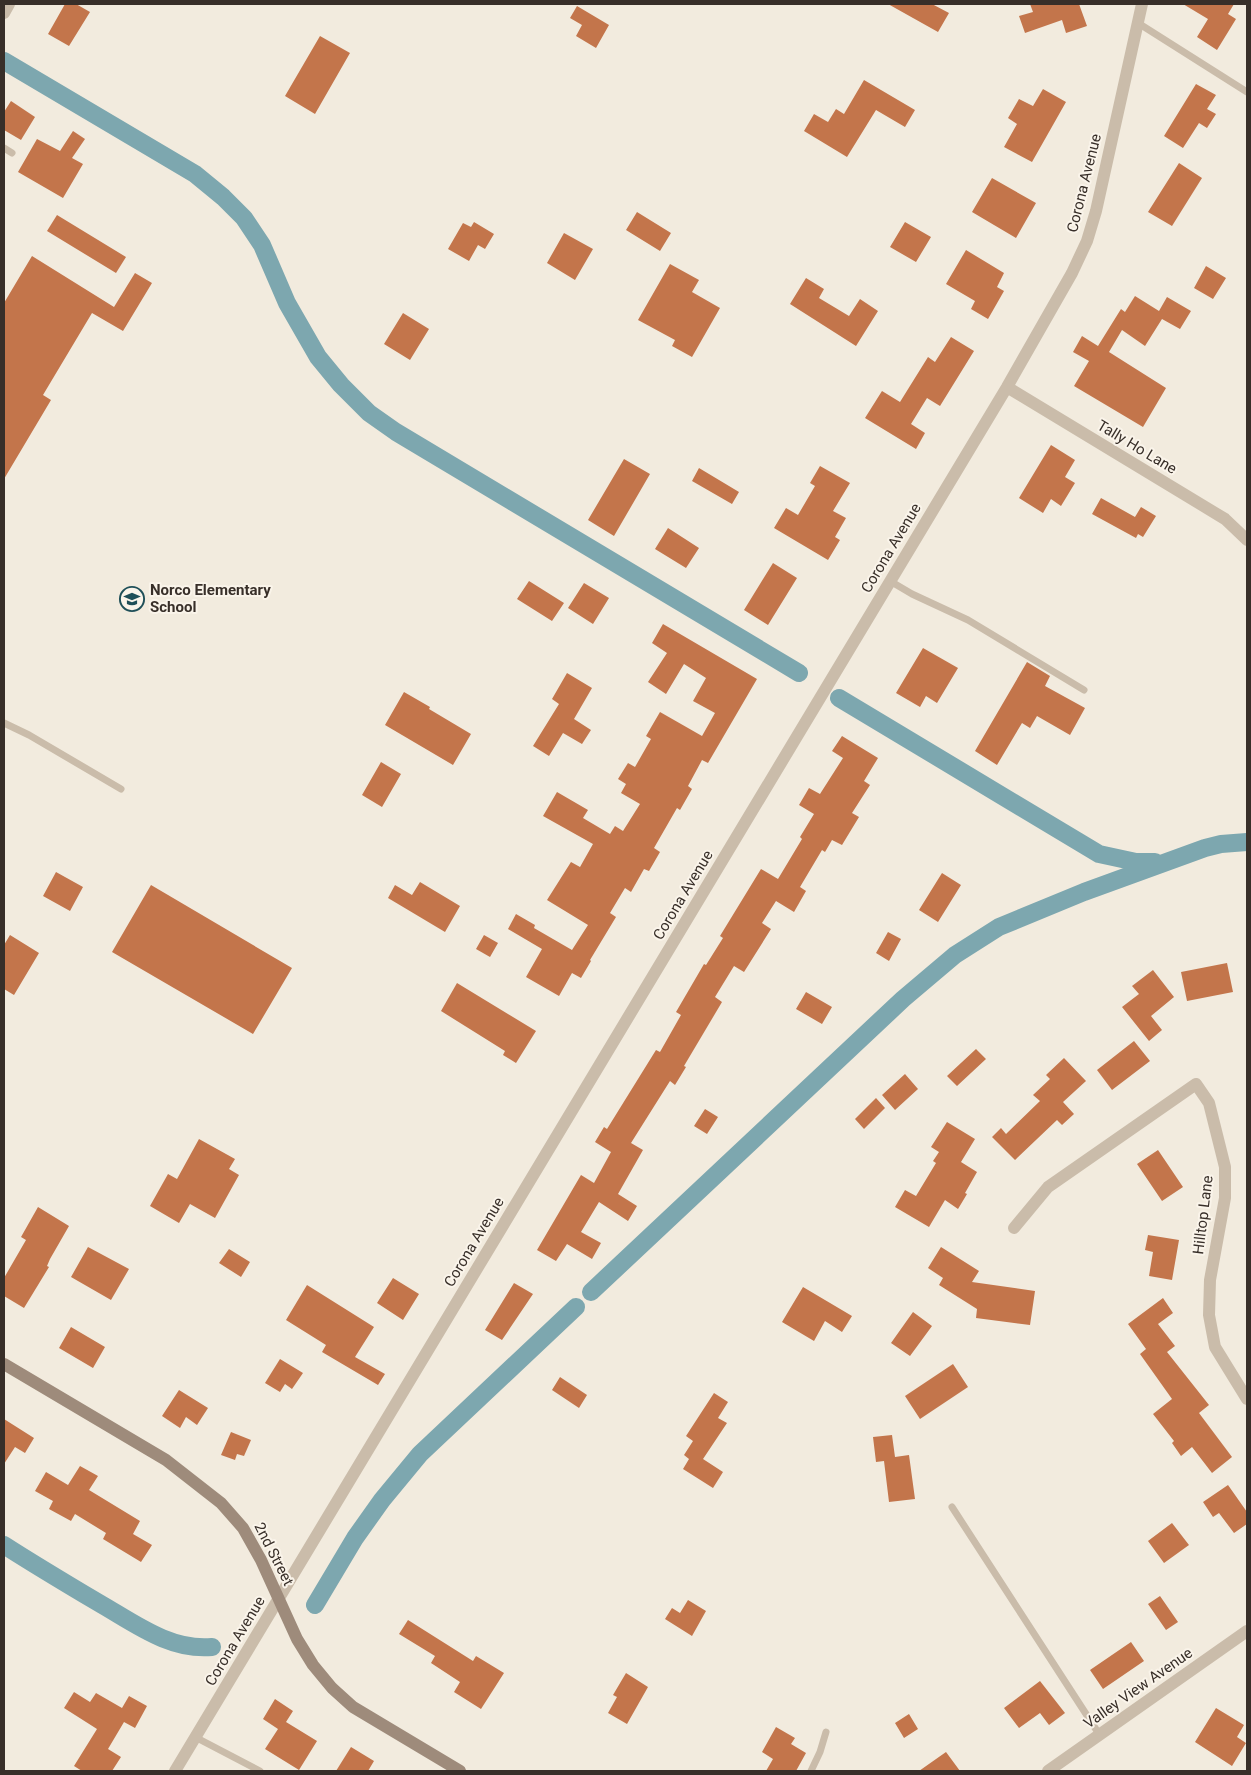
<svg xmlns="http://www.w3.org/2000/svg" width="1251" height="1775" font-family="Roboto,sans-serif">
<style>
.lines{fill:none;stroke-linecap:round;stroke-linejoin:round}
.canal{stroke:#7da7af;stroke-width:18}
.building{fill:#c3754b}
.lane{stroke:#cabcaa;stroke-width:7}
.street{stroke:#cabcaa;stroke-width:12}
.secondary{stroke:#9e8b7b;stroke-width:12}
.labels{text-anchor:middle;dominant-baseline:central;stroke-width:4;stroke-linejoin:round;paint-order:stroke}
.street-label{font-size:15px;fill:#382f29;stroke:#faf4ea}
.poi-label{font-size:15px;font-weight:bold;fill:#382f29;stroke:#faf4ea;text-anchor:start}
</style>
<rect width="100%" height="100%" fill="#f2ebde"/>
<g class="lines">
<path class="canal" d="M4,61L195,174L223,197L244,218L262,245L287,303L318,357L341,385L369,413L396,432L799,673
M839,698L1099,854L1136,862H1155
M591,1292L903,999L955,955L999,927L1084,892L1205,848L1221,844L1247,842
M4,1545C35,1565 67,1584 99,1603C134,1623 170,1651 212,1647
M315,1605L355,1538L382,1500L420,1454L576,1307"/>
</g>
<path class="building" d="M65,4H76L90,12L69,46L48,34Z
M888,4H932L949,13L938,32Z
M1030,4H1079L1087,26L1066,33L1062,20L1025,33L1019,16L1033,12Z
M1183,4H1234L1228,14L1236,19L1217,50L1197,37L1208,19Z
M577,6L609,25L596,48L576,36L582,25L570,18Z
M320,36L350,53L315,114L285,96Z
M864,80L915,110L905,127L876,110L847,157L804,131L814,114L828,122L836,109L844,114Z
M1196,84L1216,95L1207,109L1216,114L1207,128L1199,123L1183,148L1164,136Z
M1043,89L1066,102L1032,162L1004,147L1017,124L1008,118L1019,99L1033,106Z
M11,101L35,117L21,140L4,130V112Z
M73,131L85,139L72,158L83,164L63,198L18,172L37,139L60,151Z
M1179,163L1202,178L1172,226L1148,212Z
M992,178L1036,203L1016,238L972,212Z
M637,212L671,233L660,251L626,230Z
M57,215L126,257L116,273L47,231Z
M474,222L494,234L485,249L478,245L469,261L448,249L463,223L471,227Z
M905,222L931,237L916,262L890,247Z
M564,233L593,249L575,280L547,263Z
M966,250L1004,273L997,287L1004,291L988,319L971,309L975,301L946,284Z
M32,256L114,307L135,273L152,283L123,331L92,313L43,395L51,400L4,479V303Z
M670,264L699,280L692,292L720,308L692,357L672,346L675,340L638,320Z
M1206,266L1226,278L1213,299L1194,288Z
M806,278L824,289L819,298L849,316L860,299L878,311L856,346L790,304Z
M1135,296L1159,311L1167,297L1191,311L1180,329L1162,319L1145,346L1122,330L1109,352L1166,388L1143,427L1074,386L1089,361L1073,352L1082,336L1098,346L1121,309L1125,312Z
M403,313L429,329L410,360L384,344Z
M951,337L974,351L940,406L927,398L911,424L925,433L916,449L865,418L882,391L900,402L928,357L935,362Z
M1051,445L1075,460L1065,477L1075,483L1061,506L1051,499L1043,513L1019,498Z
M624,459L650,474L614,536L588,520Z
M820,466L850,483L833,511L846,518L835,537L840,540L828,560L774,528L786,508L798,515L815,486L810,483Z
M699,468L739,492L732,504L692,481Z
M1101,498L1135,517L1141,507L1156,516L1143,537L1138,534L1136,538L1092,514Z
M668,528L699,548L686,568L655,549Z
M773,563L797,578L768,625L744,610Z
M529,581L564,603L552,621L517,599Z
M584,583L609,598L593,624L568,608Z
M663,624L757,679L708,763L702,760L688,786L692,789L680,810L677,808L654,848L660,852L649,871L644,869L631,892L625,888L610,913L616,917L590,960L591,961L581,978L572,973L559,996L526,977L542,949L508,929L516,914L535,925L534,928L572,950L588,925L547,900L571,862L580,867L593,844L543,816L557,792L588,810L583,818L610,834L615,826L623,831L640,804L621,793L626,784L618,779L628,763L635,767L651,739L646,736L660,712L702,736L715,713L693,701L706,678L684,664L666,694L648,682L667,653L652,643Z
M923,648L958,668L937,703L926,696L920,707L896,693Z
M1027,662L1050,676L1045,686L1085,708L1070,735L1037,716L1030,728L1022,723L997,765L975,751Z
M567,673L592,688L574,719L591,730L582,744L563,733L549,756L533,746L559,704L552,699Z
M404,692L430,707L429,709L471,734L453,765L385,725Z
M842,736L878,758L864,781L870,785L852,813L859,817L842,845L832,840L825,852L822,850L800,887L806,891L794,912L776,901L762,923L771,929L744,972L734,966L715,997L722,1002L684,1066L686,1067L675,1085L670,1081L631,1143L643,1150L618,1194L637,1206L628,1221L599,1202L581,1232L601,1243L592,1259L567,1244L556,1261L537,1250L581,1175L594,1183L611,1152L595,1142L604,1127L607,1129L656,1050L660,1052L681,1015L676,1012L704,964L706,965L723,938L720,936L761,869L778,879L802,839L800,837L814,814L799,805L809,788L820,794L843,758L832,751Z
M381,762L401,774L382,807L362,795Z
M56,872L83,887L70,911L43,896Z
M942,873L961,885L938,922L919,910Z
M420,882L460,906L445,932L388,898L395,885L412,895Z
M151,885L292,968L253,1034L112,952Z
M888,932L901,939L889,961L876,953Z
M10,935L39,953L14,995L4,989V945Z
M484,935L498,943L490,957L476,949Z
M1227,963L1233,992L1187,1001L1181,972Z
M1153,970L1174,997L1151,1016L1162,1030L1149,1041L1122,1007L1139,994L1132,986Z
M457,983L536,1031L516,1063L503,1055L505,1051L441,1011Z
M806,992L832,1007L822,1024L796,1009Z
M1134,1041L1150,1061L1112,1090L1097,1070Z
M976,1049L986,1059L957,1086L947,1076Z
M1064,1058L1086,1081L1063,1102L1074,1114L1062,1125L1057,1120L1015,1160L992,1137L1001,1128L1006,1134L1040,1101L1033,1095L1050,1079L1046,1075Z
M905,1074L918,1089L895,1110L882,1095Z
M876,1098L885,1108L864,1129L855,1119Z
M705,1109L718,1117L707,1134L694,1126Z
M947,1122L975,1139L961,1162L977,1172L965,1193L967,1194L958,1209L945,1200L929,1227L895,1207L905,1190L916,1196L936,1163L933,1161L939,1152L931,1147Z
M199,1139L235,1159L229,1169L239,1175L215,1218L190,1204L179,1223L150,1206L168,1174L177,1179Z
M1158,1150L1183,1187L1162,1201L1137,1164Z
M38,1207L69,1226L50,1259L47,1266L49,1267L24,1308L4,1296V1278L26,1240L21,1237Z
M1148,1235L1179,1240L1172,1280L1149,1276L1153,1252L1145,1250Z
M88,1247L129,1269L111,1300L71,1277Z
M941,1247L979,1271L972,1282L1035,1291L1030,1325L976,1318L977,1309L939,1285L943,1278L928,1268Z
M229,1249L250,1262L241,1277L219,1263Z
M393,1278L419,1294L403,1320L377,1303Z
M514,1283L533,1294L502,1340L485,1330Z
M307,1285L374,1327L355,1357L385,1374L378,1385L322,1352L326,1345L286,1320Z
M803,1287L852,1316L842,1332L825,1321L814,1341L782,1322Z
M1163,1298L1173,1313L1158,1324L1175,1346L1167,1352L1209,1405L1199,1413L1232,1457L1212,1473L1192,1447L1181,1456L1172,1443L1174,1441L1153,1414L1172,1399L1140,1354L1146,1349L1128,1324Z
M913,1312L932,1326L910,1356L891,1343Z
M71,1327L105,1347L93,1368L59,1348Z
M280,1359L303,1373L292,1389L285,1384L280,1392L265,1383Z
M953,1364L968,1387L920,1419L905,1396Z
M560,1377L587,1395L579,1408L552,1390Z
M179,1390L208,1408L197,1425L186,1417L180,1428L162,1416Z
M714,1393L728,1402L718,1418L727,1423L703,1459L723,1472L713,1488L683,1469L689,1459L684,1455L693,1441L686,1436Z
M4,1419L34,1438L25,1453L15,1447L4,1464Z
M231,1432L251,1440L244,1456L237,1454L235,1460L221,1455Z
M892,1435L895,1457L909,1455L915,1499L889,1502L884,1461L876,1462L873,1437Z
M80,1466L98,1476L89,1490L140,1521L133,1534L152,1545L141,1562L103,1539L106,1533L75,1514L71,1521L49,1509L53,1501L35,1491L46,1472L68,1485Z
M1228,1485L1247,1512V1524L1234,1533L1219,1513L1213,1517L1203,1502Z
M1172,1523L1189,1545L1164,1563L1148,1541Z
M1160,1596L1178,1622L1166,1630L1148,1604Z
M688,1600L706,1611L692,1636L665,1619L672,1608L680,1613Z
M408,1620L473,1661L476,1656L504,1673L481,1709L454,1692L460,1682L431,1663L435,1656L399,1634Z
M1131,1642L1144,1661L1103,1689L1090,1670Z
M626,1673L648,1687L627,1724L608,1713L617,1697L613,1695Z
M1040,1681L1065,1713L1049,1725L1040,1713L1019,1728L1004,1708Z
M74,1692L90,1702L96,1693L122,1708L129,1696L147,1706L135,1728L124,1722L108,1749L121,1757L112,1771H82L74,1766L97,1729L64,1708Z
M275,1699L293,1711L286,1722L317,1741L299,1770L265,1749L278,1729L263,1719Z
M1216,1708L1244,1725L1237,1737L1246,1743L1232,1766L1195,1742Z
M909,1714L918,1729L904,1738L895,1723Z
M776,1727L795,1738L791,1744L806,1753L796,1771H766L773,1759L762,1752Z
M351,1747L374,1761L368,1771H336Z
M946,1752L960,1771H919Z"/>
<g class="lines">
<path class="lane" d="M1138,23L1247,92
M4,148L12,153
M890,581L912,594L968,620L1084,690
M4,723L29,735L121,789
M952,1507L1099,1734
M195,1737L260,1771
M811,1771L820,1752L826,1732"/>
<path class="street" d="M4,13L9,4
M1007,387L1225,519L1247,540
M1014,1228L1048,1187L1196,1084L1209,1103L1225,1167V1198L1210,1280L1209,1315L1215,1347L1247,1399
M175,1771L1007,387L1072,273L1087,241L1096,211L1142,4
M1048,1771L1247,1631"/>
<path class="secondary" d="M4,1364L166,1460L221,1503L243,1528L261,1560L297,1639L313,1665L332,1688L353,1707L460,1771"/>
</g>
<defs>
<symbol id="school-ring" viewBox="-11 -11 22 22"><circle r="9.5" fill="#faf4ea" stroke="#1f4f58" stroke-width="1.5"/><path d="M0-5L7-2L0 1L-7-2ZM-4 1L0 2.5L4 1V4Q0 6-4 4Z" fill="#1f4f58"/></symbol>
</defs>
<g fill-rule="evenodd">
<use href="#school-ring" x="118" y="585" width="28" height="28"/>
</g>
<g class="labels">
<g class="street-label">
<text transform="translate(1084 183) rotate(-76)">Corona Avenue</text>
<text transform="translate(1137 447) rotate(31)">Tally Ho Lane</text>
<text transform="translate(891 548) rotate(-59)">Corona Avenue</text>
<text transform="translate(683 895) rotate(-59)">Corona Avenue</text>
<text transform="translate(1203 1215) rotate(-83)">Hilltop Lane</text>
<text transform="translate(474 1242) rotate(-59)">Corona Avenue</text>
<text transform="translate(274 1554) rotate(63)">2nd Street</text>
<text transform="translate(235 1641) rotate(-59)">Corona Avenue</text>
<text transform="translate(1138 1688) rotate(-35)">Valley View Avenue</text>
</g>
<g class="poi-label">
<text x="150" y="590">Norco Elementary<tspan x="150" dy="17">School</tspan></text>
</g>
</g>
<rect width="1251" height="1775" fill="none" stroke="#382f29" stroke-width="10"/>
</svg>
